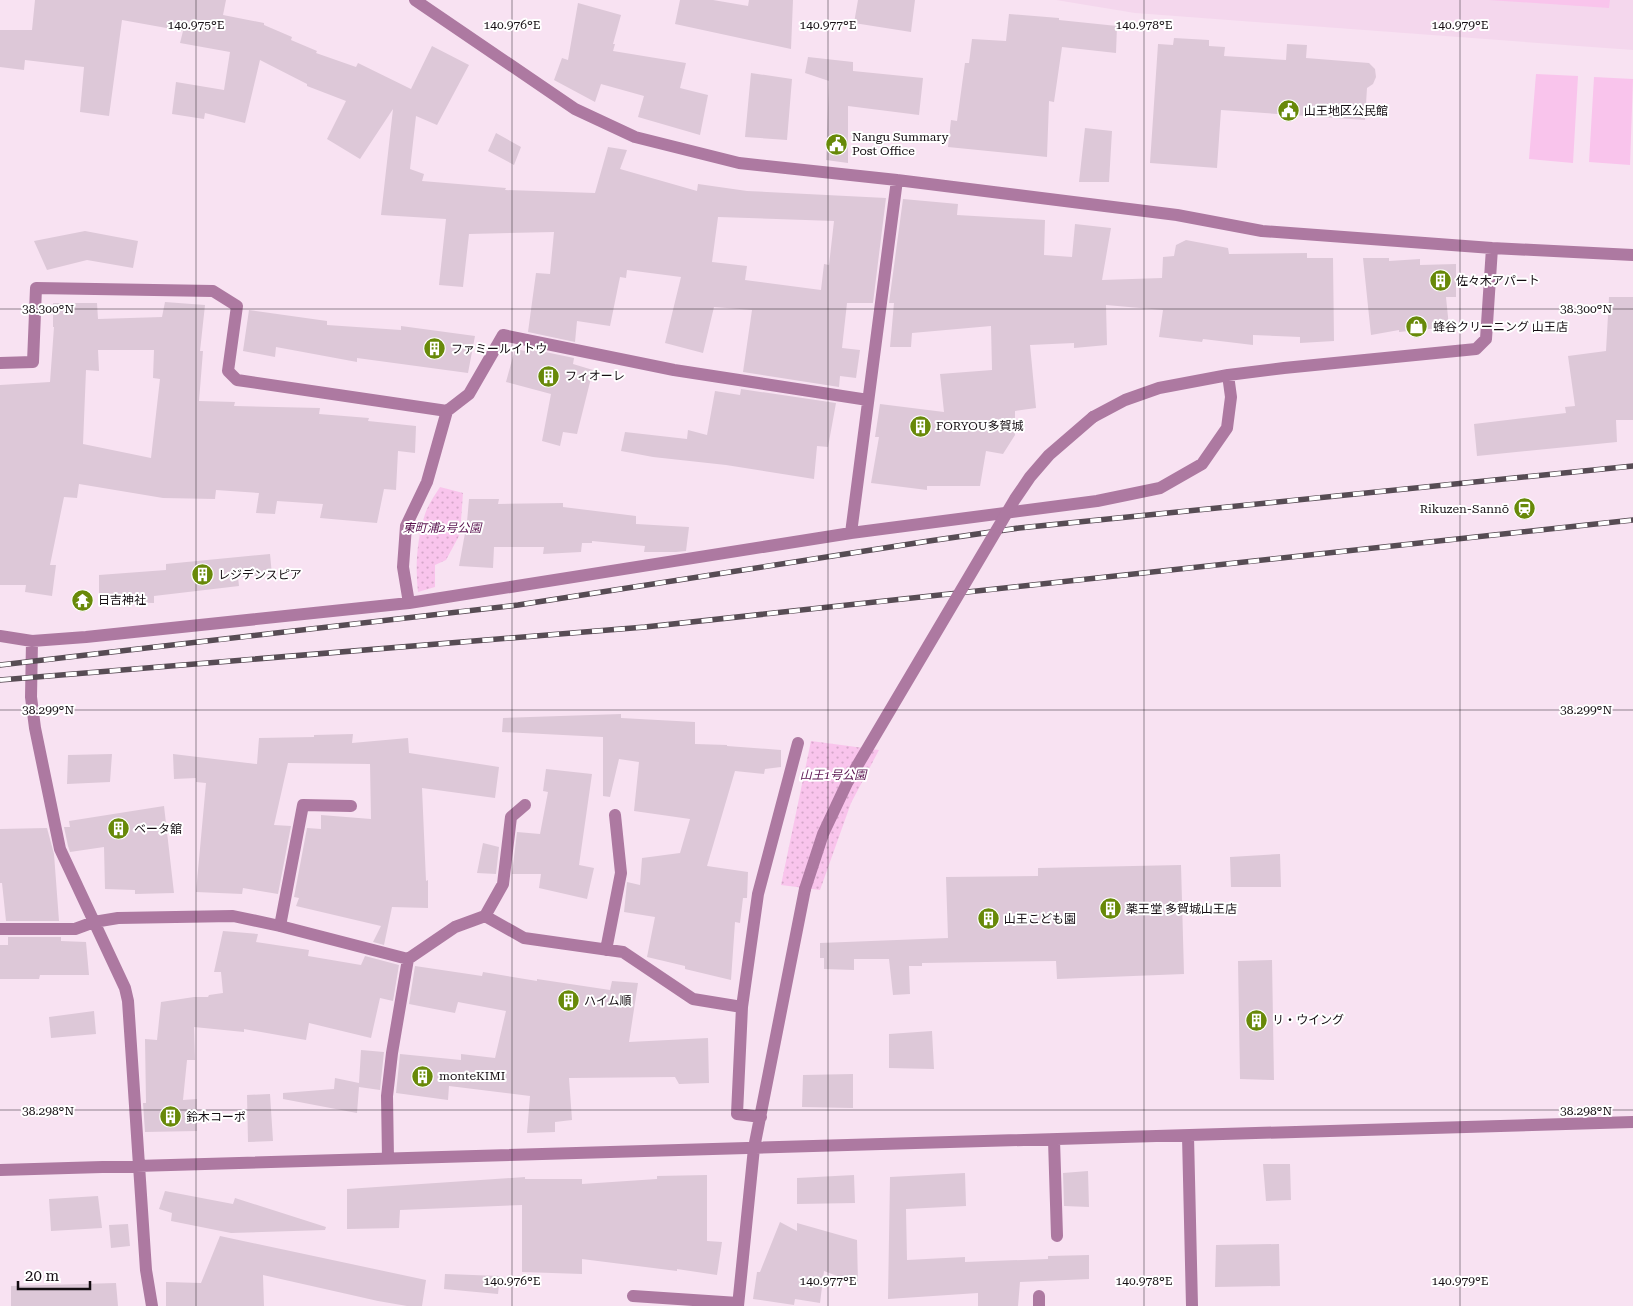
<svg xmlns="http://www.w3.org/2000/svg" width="1633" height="1306" font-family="'Roboto Serif','Noto Sans JP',serif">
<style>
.built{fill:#f4d7ed}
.grass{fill:url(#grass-dots)}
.pitch{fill:#f9c4ec}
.building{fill:#ddc8d8;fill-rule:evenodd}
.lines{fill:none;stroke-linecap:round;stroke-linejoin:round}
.minor{stroke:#ad79a1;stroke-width:12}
.rail-casing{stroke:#574c54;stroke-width:5.5}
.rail{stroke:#fff;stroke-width:4;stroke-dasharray:11;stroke-linecap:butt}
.minor-bridge{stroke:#ad79a1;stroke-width:12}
.ticks{fill:none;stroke:#140d12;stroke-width:1;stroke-opacity:0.45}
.labels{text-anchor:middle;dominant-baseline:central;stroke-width:4;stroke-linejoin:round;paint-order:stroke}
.poi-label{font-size:12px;fill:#140d12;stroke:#fff;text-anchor:start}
.park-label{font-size:12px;font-style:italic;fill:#59114e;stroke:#fff}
.ticks-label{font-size:12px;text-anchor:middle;fill:#140d12;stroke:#fff;stroke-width:4;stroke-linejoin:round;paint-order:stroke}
</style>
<defs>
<pattern id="grass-dots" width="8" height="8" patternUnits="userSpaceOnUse" patternTransform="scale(1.25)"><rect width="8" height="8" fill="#f9c4ec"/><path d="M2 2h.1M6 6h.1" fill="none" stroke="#d5a7c9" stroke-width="1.8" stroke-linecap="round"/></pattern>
</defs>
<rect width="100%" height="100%" fill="#f8e2f2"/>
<path class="built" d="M1056,0H1633V50L1135,13Z"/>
<path class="grass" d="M440,487L463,493L460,534L446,560L435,565V587L418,592C415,566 417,539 425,514C428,505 435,495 440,487Z
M811,741L879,750L851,803L820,890L781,885Z"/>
<path class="pitch" d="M1489,0H1610L1609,8Z
M1536,74L1578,76L1573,163L1529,159Z
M1594,77L1633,79L1630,165L1589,162Z"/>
<path class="building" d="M35,0H226L223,15L264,23V25L292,37L291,40L317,51L316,53L356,67L358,63L411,89L432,46L469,65L437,125L416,116L410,169L424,174L422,181L506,188L505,190L595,193L608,147L627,150L620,169L697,191L698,184L747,191L886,198L873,303H847L842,348L860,350L856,378L840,376L839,387L743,372L752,310L714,307L703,353L665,343L681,277L627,270L626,278L620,277L610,326L577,321L575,342L528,332L536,273L550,274L554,232L469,234L463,287L439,285L446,219L381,215L393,109L360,159L327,139L346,101L307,86V84L260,60L245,123L205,113L204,119L172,114L176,82L224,90L230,52L180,43L183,31L122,20L109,116L80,112L84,67L25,60L24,70L0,67V30H32ZM718,217L834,221L829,265L824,264L821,290L745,280L747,266L712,262Z
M680,0H713L748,6L749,0H793L791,49L675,24Z
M858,0H915L911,32L854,23Z
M578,3L621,15L613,44H615L613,51L686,63L680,88L708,95L700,135L638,117L644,96L601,84L595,102L554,80L562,58L568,60Z
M1009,14L1059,18V20L1117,26L1116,53L1062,47L1054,102L1049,101L1047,157L948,147L951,120L957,121L965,63H969L972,39L1006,41Z
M1174,38L1209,40V46L1225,47L1224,56L1286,60L1287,44L1307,45L1306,58L1369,63L1375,69L1376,77L1373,84L1367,88L1365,120L1221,110L1217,168L1150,163L1158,44L1173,45Z
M808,57L853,62V71L923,78L919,115L848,106V163L826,160L829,81L805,73Z
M751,73L792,79L787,140L745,137Z
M1085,128L1112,131L1109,182H1079Z
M496,133L521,147L514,165L488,151Z
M903,199L958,204L957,215L1045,220L1044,255L1072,257L1075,224L1111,228L1102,280L1162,278L1163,257L1174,256L1176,245L1186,240L1228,248L1229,254L1307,253V258H1333L1334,341L1300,343V337L1253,335V345L1203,339L1202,342L1159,337L1163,310L1106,305L1107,345L1074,348V343L1030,345L1036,408L1015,411V435L1003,454L986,451L980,486H927V490L871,483L879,437H875L880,404L944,412L940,374L992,370L991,326L912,333L911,347H890L894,303H889Z
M85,231L138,241L133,268L87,260L47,270L34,241Z
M1363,258H1389V261L1420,259V265L1456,264V297H1446L1449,327L1399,332V330L1371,335Z
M1609,297H1633V420H1616L1617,442L1477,456L1474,424L1566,413L1565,407L1575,406L1568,356L1606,351Z
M165,302L205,305L200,351H203L199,401L235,402L234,406L320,408L319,414L369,418L368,421L416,426L415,453L398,451L396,490L384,489L377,523L320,518L323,504L277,501L275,514L256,513L259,493L216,490L215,499L163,498L79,484L77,498L64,497L50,565H56L52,596L25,592L26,585H0V385L50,382L54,327H53V303H97L98,319L162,317ZM98,350H154L153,378L160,379L151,458L83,444L86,370L99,371Z
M249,310L327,321V325L401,330V326L475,336L468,373L357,358V362L276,347L275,357L243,351Z
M526,348L574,358L573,364L593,370L577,434L563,432L560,446L542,441L551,394L506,382L515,349L525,351Z
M741,389L836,403L828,447L817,446L814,479L726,465L653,457L621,451L625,432L687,439L688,430L707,435L715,391L740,395Z
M469,499H499L498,504L563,503V507L636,516V524L689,527L686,551L676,552H644L645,546L592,541V543H582L581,552L543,554L544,547H494L493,568L459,566L467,522Z
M270,554L272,575L238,577L239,586L154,596V603L99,602V575L166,570V564Z
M621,714V718L695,722V744L727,745V746L781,750V767L765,769L764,774L735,771L707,866L748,872L747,898H743L740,923L735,922L731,980L685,969V966L647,957L655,917L624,912L627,882L640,885L642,858L680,853L690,819L634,811L639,762L619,759L610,797L603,796V737L502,732L503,718Z
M353,734L352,743L408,738L409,753L499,767L495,798L422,788L426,881L428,880V908L392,907L384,945L373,942L381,926L296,906L299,898L294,897L307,828L321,829V815L371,819L370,764L288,763L274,825L291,826L278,894L243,888L242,894L196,892L206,783L196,782V778L174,779L173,754L257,764L259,738L314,737V735Z
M112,754L110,782L67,784L68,755Z
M546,769L592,774L579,865L594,868L587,899L539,888L541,874H512L517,832L540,834L548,792L543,791Z
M164,806L174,893L135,894V890L105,889L104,847L70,852L68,846L64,827H70L69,821Z
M47,828L54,854L59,921H6L2,883H0V829Z
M483,843L499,847L496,874L477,873Z
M1280,854L1281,887H1231L1230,857Z
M1181,865L1184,974L1057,979L1056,961L922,963V966H909L910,994L893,995L889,959H854V970L824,969V958H820V943L948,938L946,877L1038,876V868Z
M223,931L258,934L256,942L309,950L308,956L361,965L365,956L399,965L393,1001L380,998L371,1038L309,1023L306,1040L244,1029V1032L194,1027L195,1060H187L183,1100L197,1099V1131L145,1132L143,1103H146L145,1039L157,1040L161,1002L194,997H208L209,995L223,993L221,972H214Z
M8,937H61V941L86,942L89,975H40L39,979H0V945H8Z
M1272,960L1274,1080L1240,1079L1238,961Z
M415,966L482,976L483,972L537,981V979L610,990L612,981L638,983L629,1042L708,1038L709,1083L679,1084L675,1077L569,1078L572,1120L555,1122V1132L527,1133L530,1096L449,1086L448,1100L396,1093L400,1054L461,1060V1054L495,1058L506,1011L458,1002L455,1013L409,1004Z
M94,1011L96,1034L51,1038L49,1017Z
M932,1031L934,1069L889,1068V1034Z
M361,1050L384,1052L380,1090L359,1087L357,1113L283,1099V1093L334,1089L335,1078L359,1083Z
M853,1074V1108L802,1107L803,1075Z
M270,1094L273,1141L248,1142L247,1095Z
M1263,1164H1290L1291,1200L1266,1201Z
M1088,1171L1089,1207L1064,1206L1063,1173Z
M965,1173L966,1206L906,1209L907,1260L965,1257V1262L1048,1259V1256L1089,1255V1279L1020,1282L1018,1306H978V1293L888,1299L890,1177Z
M707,1175V1241L722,1242L717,1275L677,1269V1271L582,1259V1274L522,1272V1205L400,1210L399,1228L347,1229V1189L525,1177V1179H582V1184L657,1179V1176Z
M854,1175L855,1203L797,1204V1178Z
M165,1191L233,1204L235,1198L326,1227L325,1230L231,1233L171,1221L172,1213L159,1209Z
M98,1196L102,1228L51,1231L49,1199Z
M780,1222L797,1231V1223L857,1240L858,1284L824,1271L820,1303L795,1299L794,1305L753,1299L757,1272H760Z
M128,1224L130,1246L111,1248L109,1225Z
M220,1236L426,1280L422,1306H407L378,1301L263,1275L264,1306H166V1282L201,1283Z
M1279,1244L1280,1286L1215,1287L1216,1245Z
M445,1274L500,1276L498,1294L444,1289Z
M116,1283L118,1306H11V1286Z"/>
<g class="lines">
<path class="minor" d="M415,0L575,109L635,137L739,163L897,180L1177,215L1262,231L1492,248L1633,255
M0,363L33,362L36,288L213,291L237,306L228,371L237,380L447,411
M1093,417L1125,400L1159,388L1228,375L1284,368L1476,349L1486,339L1492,248
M851,533L897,180
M409,603L403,567L406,526L427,482L447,411L469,394L503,335L674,370L868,400
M0,636L32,641L86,637L409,603L851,533L1097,501L1160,488L1202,464L1227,428L1231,397L1228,375
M32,641L31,697L35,728L60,849L125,988L128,1001L146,1270L152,1306
M485,916L503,884L511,817L525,805
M280,926L303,805L351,806
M0,929H75L94,922L118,918L233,916L280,926L408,959
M606,950L621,873L615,815
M742,1007L758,894L798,743
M1188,1136L1192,1306
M1054,1140L1057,1236
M388,1159L387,1096L392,1053L408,959L455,927L485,916L524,938L623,952L693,999L742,1007L737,1114L761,1117
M0,1170L1633,1122
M633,1296L738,1303
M1039,1296V1306
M738,1306L754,1148L805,889"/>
<defs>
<path id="rail" d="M0,665L518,605L929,541L1019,528L1633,466
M0,680L645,627L1633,520"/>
</defs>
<use href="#rail" class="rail-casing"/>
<use href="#rail" class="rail"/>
<path class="minor-bridge" d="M805,889L823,834L847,783L1015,499L1030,477L1049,455L1093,417"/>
</g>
<path class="ticks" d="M196,0V1306M512,0V1306M828,0V1306M1144,0V1306M1460,0V1306M0,309H1633M0,710H1633M0,1110H1633"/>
<defs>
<symbol id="civic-disc" viewBox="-11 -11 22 22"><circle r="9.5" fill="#688909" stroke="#fff"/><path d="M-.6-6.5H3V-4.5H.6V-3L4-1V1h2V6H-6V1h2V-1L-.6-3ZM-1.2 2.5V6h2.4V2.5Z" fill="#fff"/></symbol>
<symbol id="building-disc" viewBox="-11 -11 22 22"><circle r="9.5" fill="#688909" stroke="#fff"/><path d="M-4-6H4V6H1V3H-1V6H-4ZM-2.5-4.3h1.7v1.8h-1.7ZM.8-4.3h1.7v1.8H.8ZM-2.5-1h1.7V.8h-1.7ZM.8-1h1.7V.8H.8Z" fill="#fff"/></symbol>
<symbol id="shop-disc" viewBox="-11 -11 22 22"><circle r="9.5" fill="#688909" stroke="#fff"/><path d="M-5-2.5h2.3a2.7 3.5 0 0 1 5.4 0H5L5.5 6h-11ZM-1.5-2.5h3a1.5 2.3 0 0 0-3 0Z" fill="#fff"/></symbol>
<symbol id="station-disc" viewBox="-11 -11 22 22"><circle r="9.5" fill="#688909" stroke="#fff"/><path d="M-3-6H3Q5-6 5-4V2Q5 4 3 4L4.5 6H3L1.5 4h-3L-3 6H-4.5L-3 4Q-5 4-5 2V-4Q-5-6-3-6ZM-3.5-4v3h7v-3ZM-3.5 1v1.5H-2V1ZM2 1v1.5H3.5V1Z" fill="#fff"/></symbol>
<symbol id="temple-disc" viewBox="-11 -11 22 22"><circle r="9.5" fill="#688909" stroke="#fff"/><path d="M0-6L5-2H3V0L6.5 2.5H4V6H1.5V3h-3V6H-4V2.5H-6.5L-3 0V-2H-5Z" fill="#fff"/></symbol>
</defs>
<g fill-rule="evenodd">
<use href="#civic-disc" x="1276" y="98" width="25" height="25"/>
<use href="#civic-disc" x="824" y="132" width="25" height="25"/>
<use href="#building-disc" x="1428" y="268" width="25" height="25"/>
<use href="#shop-disc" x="1404" y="314" width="25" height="25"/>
<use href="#building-disc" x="422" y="336" width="25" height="25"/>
<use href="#building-disc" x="536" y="364" width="25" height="25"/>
<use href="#building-disc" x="908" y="414" width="25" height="25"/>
<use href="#station-disc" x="1512" y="496" width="25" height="25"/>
<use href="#building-disc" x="190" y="562" width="25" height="25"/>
<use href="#temple-disc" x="70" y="588" width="25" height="25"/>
<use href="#building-disc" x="106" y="816" width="25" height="25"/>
<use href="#building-disc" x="1098" y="896" width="25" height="25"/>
<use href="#building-disc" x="976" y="906" width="25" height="25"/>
<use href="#building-disc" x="556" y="988" width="25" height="25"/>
<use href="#building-disc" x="1244" y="1008" width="25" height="25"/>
<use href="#building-disc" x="410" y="1064" width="25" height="25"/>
<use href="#building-disc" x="158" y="1104" width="25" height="25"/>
</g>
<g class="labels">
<g class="poi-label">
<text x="1304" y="111">山王地区公民館</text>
<text x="852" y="137">Nangu Summary<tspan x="852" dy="14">Post Office</tspan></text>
<text x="1456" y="281">佐々木アパート</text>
<text x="1433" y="327">蜂谷クリーニング 山王店</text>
<text x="451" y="349">ファミールイトウ</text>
<text x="565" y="376">フィオーレ</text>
<text x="936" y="426">FORYOU多賀城</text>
<text x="1509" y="509" text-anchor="end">Rikuzen-Sannō</text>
<text x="218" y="575">レジデンスピア</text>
<text x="98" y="600">日吉神社</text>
<text x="134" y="829">ベータ舘</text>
<text x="1126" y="909">薬王堂 多賀城山王店</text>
<text x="1004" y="919">山王こども園</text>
<text x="584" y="1001">ハイム順</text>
<text x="1272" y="1020">リ・ウイング</text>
<text x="439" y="1076">monteKIMI</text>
<text x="186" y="1117">鈴木コーポ</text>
</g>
<g class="park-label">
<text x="442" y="528">東町浦2号公園</text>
<text x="833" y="775">山王1号公園</text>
</g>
</g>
<g class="ticks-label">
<text x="196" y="29">140.975°E</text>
<text x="512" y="29">140.976°E</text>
<text x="828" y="29">140.977°E</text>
<text x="1144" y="29">140.978°E</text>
<text x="1460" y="29">140.979°E</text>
<text x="48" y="313">38.300°N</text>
<text x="1586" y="313">38.300°N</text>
<text x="48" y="714">38.299°N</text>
<text x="1586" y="714">38.299°N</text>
<text x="48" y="1115">38.298°N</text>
<text x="1586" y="1115">38.298°N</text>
<text x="512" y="1285">140.976°E</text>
<text x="828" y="1285">140.977°E</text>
<text x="1144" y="1285">140.978°E</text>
<text x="1460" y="1285">140.979°E</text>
</g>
<path d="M18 1281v8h72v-8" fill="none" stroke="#140d12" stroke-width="2.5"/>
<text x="25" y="1281" font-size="15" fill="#140d12" stroke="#ffffff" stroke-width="4" paint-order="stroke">20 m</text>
</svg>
